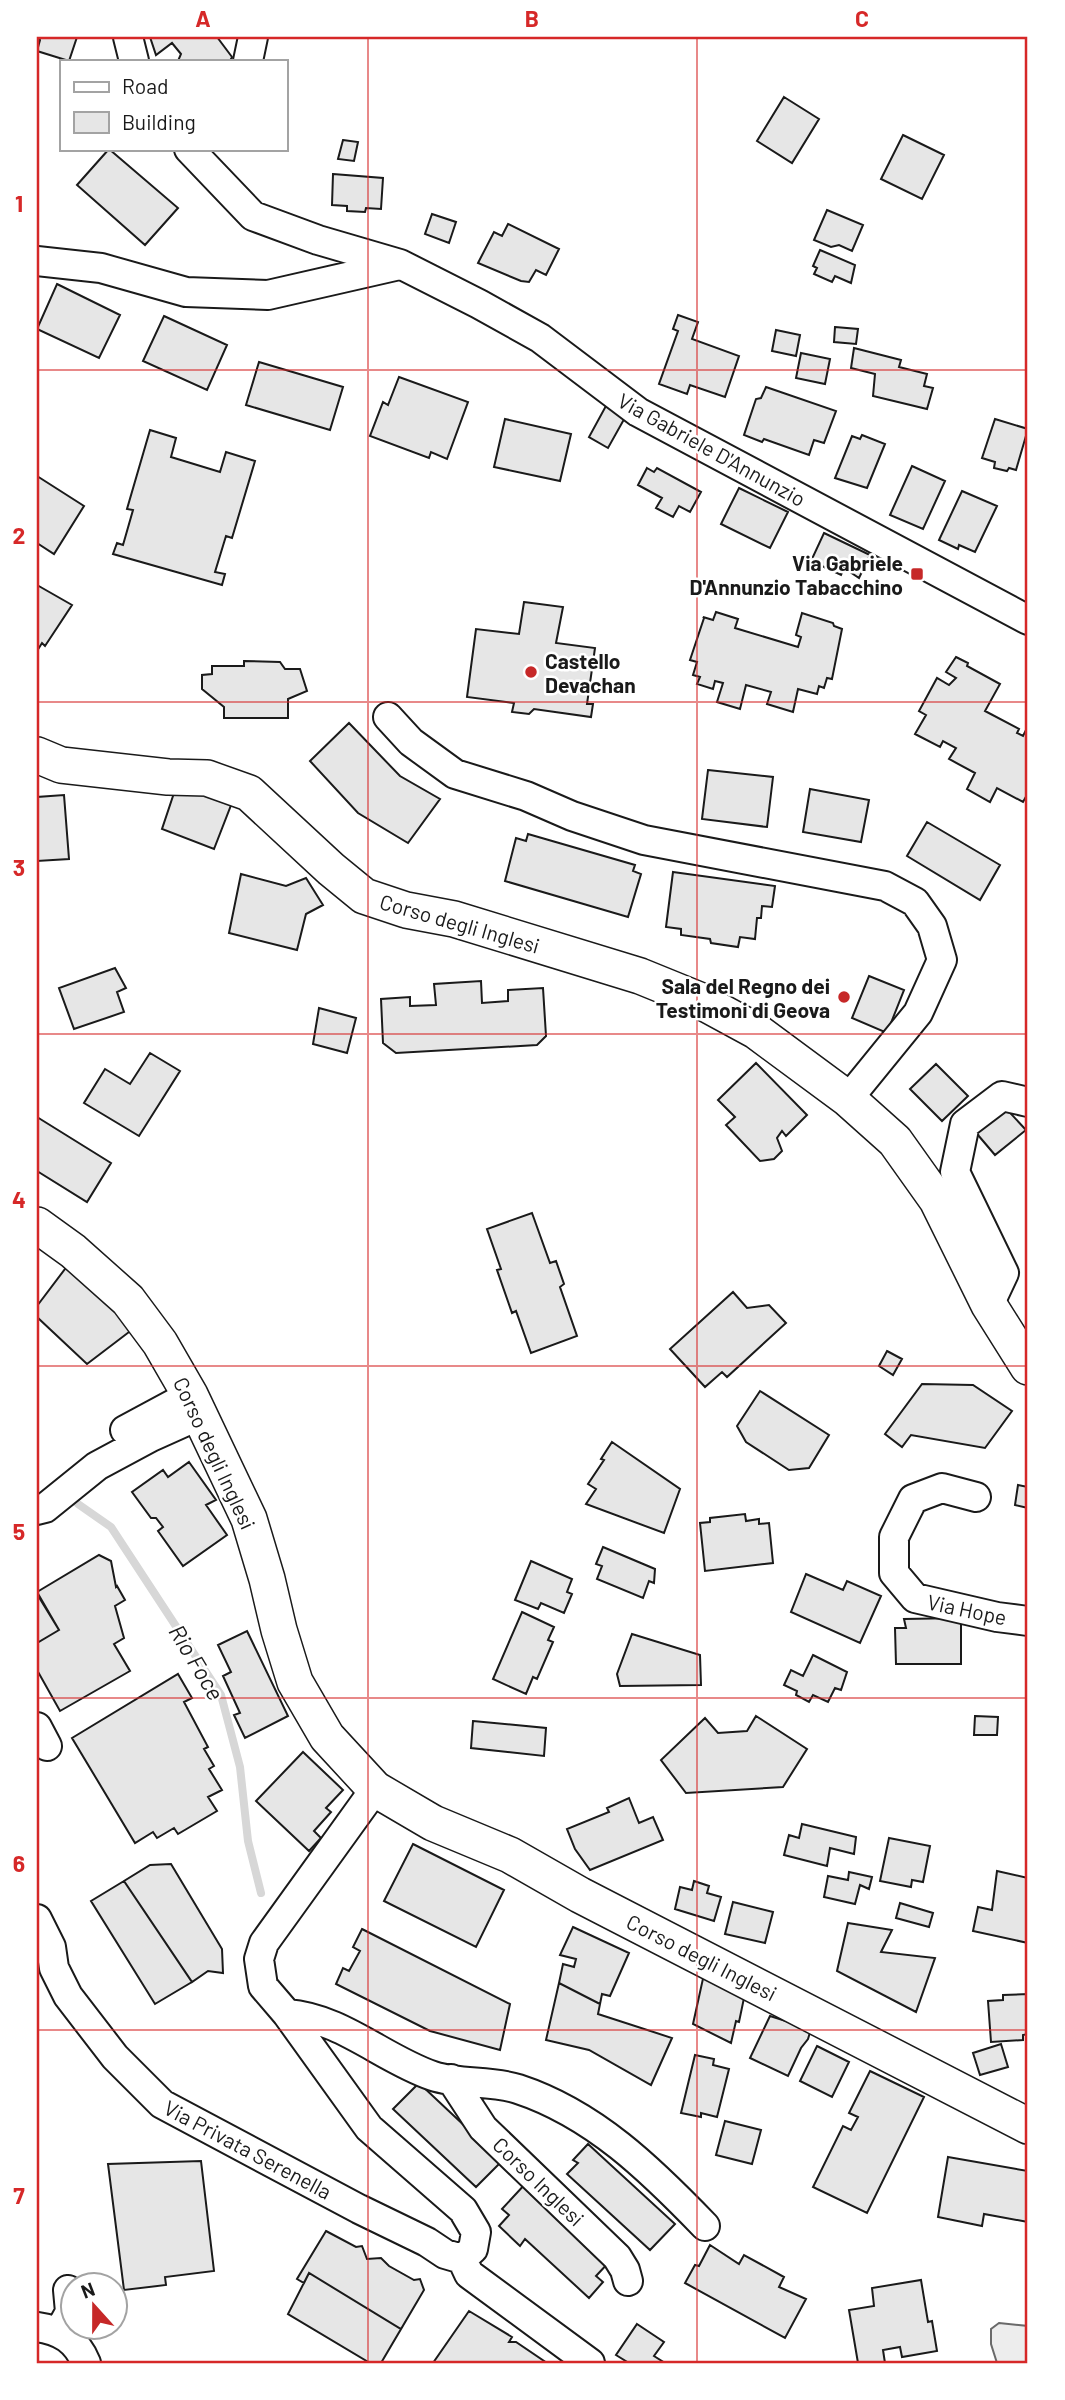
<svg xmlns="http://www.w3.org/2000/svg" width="1065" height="2400" font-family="Barlow,sans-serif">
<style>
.built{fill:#ededed;stroke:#6a6a6a;stroke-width:2}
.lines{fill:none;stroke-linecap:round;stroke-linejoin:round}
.stream{stroke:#d7d7d7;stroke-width:8}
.building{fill:#e6e6e6;stroke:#1a1a1a;stroke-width:2}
.minor-casing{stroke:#1a1a1a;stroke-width:32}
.major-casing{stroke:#1a1a1a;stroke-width:38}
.minor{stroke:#fff;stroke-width:28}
.major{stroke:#fff;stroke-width:35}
.grid{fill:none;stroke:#d62828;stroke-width:2;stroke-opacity:0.55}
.poi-dot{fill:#c62828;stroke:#fff;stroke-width:2.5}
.labels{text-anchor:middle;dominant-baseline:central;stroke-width:5;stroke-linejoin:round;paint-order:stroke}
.street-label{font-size:21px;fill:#1a1a1a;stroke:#fff}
.poi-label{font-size:21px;font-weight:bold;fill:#1a1a1a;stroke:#fff;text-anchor:end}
.water-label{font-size:23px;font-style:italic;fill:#1a1a1a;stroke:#fff}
.neatline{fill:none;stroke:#d62828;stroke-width:2.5}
.grid-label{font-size:23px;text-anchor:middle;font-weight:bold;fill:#d62828}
</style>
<rect width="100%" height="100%" fill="#fff"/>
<path class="built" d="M999,2323L1028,2326V2363H997L991,2344V2329Z"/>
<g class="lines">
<path class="stream" d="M78,1504L111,1527L221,1695L240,1767L248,1841L261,1893"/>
</g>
<path class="building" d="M37,37H77L69,61L37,51L40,40Z
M150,37H217L232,57L230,61H178L181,54L172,43L156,55Z
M784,97L819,119L792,163L757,141Z
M903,135L944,155L922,199L881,179Z
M343,140L358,142L354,161L338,159Z
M109,149L178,208L145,245L77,185Z
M333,174L383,178L381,209L366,208L365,212L347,211V206L332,205Z
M827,210L863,225L852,251L839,245L831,247L814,240Z
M432,214L456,222L449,243L425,234Z
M508,224L559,249L546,275L536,270L529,282L521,281L478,263L494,232L502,236Z
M820,250L855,265L851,283L835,276L832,282L814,274L817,268L813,266Z
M57,284L120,315L99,358L37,329Z
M678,315L698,322L692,339L739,356L725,397L690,385L687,394L659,384L678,331L673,329Z
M164,316L227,345L207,390L143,361Z
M835,327L858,329L856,344L834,342Z
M776,330L800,335L796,356L772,351Z
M854,348L901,360L899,367L927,374L924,386L933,388L927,409L873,396L875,374L851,368Z
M801,353L830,359L825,384L796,378Z
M259,362L343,387L330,430L246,405Z
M399,377L468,402L447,459L431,452L429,458L370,436L383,402L388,405Z
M766,387L836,411L824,443L814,440L809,455L764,439L762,442L744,435L756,399L761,398Z
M607,404L627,414L608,448L589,437Z
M505,419L571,434L560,481L494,467Z
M995,419L1028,429L1016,470L1009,468L1007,471L994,468L995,462L982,458Z
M150,430L176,438L171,457L220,472L226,452L255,461L232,538L226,536L215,572L225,574L222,585L113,554L117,543L123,545L133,510L127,509Z
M862,435L885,444L867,488L835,478L852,436L860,439Z
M912,466L945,481L923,529L890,515Z
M647,468L654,472L657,468L701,492L690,512L679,506L673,517L656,508L662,498L638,485Z
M37,476L84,506L54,554L37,543Z
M739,488L788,512L770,548L721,524Z
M962,491L997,506L975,552L959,545L958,549L939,540Z
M824,533L870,555L859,578L844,568L841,575L811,561Z
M37,585L72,605L45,646L42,643L37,651Z
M524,602L563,607L556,643L595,648L587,704H593L591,717L534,709L529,714L521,713L512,712L514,703L467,697L476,629L519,634Z
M716,612L738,619L735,628L798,647L801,637L796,635L802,613L833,623L834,626L842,629L832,679L827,678L824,688L819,686L817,694L798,689L793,712L767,704L771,692L746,685L740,709L717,702L723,683L715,681L713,689L697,684L700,677L693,675L697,662L690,660L704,618L703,617L713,620Z
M956,657L968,663L967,666L1000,684L985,711L1019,729L1017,733L1023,736L1028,726V793L1023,802L997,788L990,802L967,789L975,773L949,759L956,748L943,741L940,747L915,734L926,715L919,711L937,678L949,685L956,678L946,672Z
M244,661L280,662L285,669H300L307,691L288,699V718H224V707L202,689V675L212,674V666H244Z
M349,723L400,776L440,799L408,843L358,813L310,761Z
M708,770L773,777L767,827L702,819Z
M179,778L233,800L214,849L162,829Z
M810,789L869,800L861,842L803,832Z
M64,795L69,859L37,861V797Z
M927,822L1000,865L980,900L907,856Z
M528,834L635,865L633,871L641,874L628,917L505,881L516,838L526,841Z
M673,872L775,886L772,907L762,906L761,918H757L755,939L740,937L738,947L711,943L710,939L681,935V929L666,927Z
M241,874L286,886L306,878L323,905L306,914L297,950L229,933Z
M115,968L126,988L117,992L124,1012L74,1029L59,988Z
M869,976L904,990L887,1033L852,1018Z
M481,981L482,1003L508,1001V990L543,988L546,1036L537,1045L396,1053L383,1043L381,999L410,997V1006L436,1005L434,984Z
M319,1008L356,1018L347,1053L313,1044Z
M150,1053L180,1071L139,1136L84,1103L105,1069L130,1084Z
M756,1063L807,1115L786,1136L782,1131L777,1138L782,1151L774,1159L760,1161L726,1125L735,1117L718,1100Z
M936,1064L968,1096L942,1121L910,1089Z
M1001,1103L1026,1130L995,1155L972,1128Z
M37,1117L111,1163L87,1202L37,1171Z
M532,1213L550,1263L556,1261L564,1284L560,1287L577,1336L531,1353L516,1311L512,1313L497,1270L501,1269L487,1229Z
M68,1265L133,1329L87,1364L37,1317V1306Z
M733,1292L747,1308L769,1305L786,1323L727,1377L722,1372L705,1387L670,1349Z
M887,1351L902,1359L893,1375L879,1366Z
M922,1384L973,1385L1012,1411L985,1448L911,1435L902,1447L885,1434Z
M760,1391L829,1435L809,1468L789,1470L746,1442L737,1426Z
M612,1442L680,1489L664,1533L586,1504L596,1489L588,1484L604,1460L601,1459Z
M189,1462L216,1500L206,1505L227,1535L183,1566L158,1531L163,1527L156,1518H151L132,1492L163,1470L168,1477Z
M1018,1485L1028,1487V1508L1015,1505Z
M745,1514L746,1521L759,1519V1524L769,1523L773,1563L705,1571L700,1523L710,1522V1518Z
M603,1547L655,1569L654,1583L649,1581L643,1598L597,1579L602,1566L596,1564Z
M99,1555L111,1561L116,1587L117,1586L125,1600L115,1606L124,1638L114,1644L130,1671L60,1711L37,1670V1643L59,1630L37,1592Z
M531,1561L572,1579L567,1592L572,1594L564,1613L541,1603L538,1609L515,1600Z
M806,1574L843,1590L847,1581L881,1596L860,1643L791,1612Z
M37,1594L59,1630L37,1643Z
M522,1612L554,1627L548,1640L553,1642L537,1679L533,1677L526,1694L493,1679Z
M961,1618V1664H896L895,1628H906L904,1619Z
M247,1631L288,1716L245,1738L234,1715L240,1713L223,1676L231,1672L218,1645Z
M632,1634L700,1655L701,1685L620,1686L617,1674Z
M813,1655L847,1672L841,1690L835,1688L828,1702L813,1695L809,1702L796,1695L797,1691L784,1685L791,1670L803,1676Z
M178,1674L192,1698L184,1702L208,1747L204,1749L214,1766L209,1769L222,1790L208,1797L217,1811L178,1834L174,1828L157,1838L153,1832L135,1843L72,1738Z
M756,1716L807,1749L783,1787L686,1793L661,1760L705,1718L718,1733L747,1731Z
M975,1716L998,1717L997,1735H974Z
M473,1721L546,1728L544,1756L471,1748Z
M303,1752L343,1790L326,1808L331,1812L314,1831L321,1838L309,1851L256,1801Z
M629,1798L639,1823L653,1817L663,1840L590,1870L575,1849L567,1829L609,1812L607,1808Z
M802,1824L856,1837L854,1854L830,1848L827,1866L784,1855L789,1835L799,1838Z
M889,1838L930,1846L923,1882L912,1880L911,1887L880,1881Z
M413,1844L504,1890L476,1947L384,1901Z
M171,1864L222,1949L223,1973L208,1971L192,1982L124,1881L150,1865Z
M997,1871L1028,1878V1943L973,1931L978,1907L992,1910Z
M849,1872L872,1877L869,1889L860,1885L855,1904L824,1897L828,1876L848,1880Z
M124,1881L192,1982L155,2004L91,1901Z
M694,1881L709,1886L707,1893L721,1897L714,1921L675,1909L680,1887L692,1890Z
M733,1902L773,1912L765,1943L725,1934Z
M900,1903L933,1913L929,1927L896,1918Z
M848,1923L892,1930L881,1952L935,1958L916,2012L837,1971Z
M573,1927L629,1953L610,1996L602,1994L600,2004L559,1983L563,1964L574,1967L576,1959L560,1955Z
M362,1929L510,2004L500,2050L430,2031L336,1984L343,1968L349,1971L360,1951L353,1947Z
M704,1974L744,1998L739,2022L736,2021L731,2043L693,2024Z
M559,1983L600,2004L598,2014L672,2038L651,2085L589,2050L546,2040Z
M1028,1994V2034L1023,2035V2040L991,2042L988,2001L1003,2000V1995Z
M770,2016L811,2029L808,2039L801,2048L788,2076L750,2058Z
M1001,2044L1008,2067L980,2075L973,2053Z
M817,2046L849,2062L832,2097L800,2081Z
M695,2055L714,2059L713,2065L729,2069L717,2117L701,2113V2117L681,2113Z
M870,2071L924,2097L867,2213L813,2187L843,2126L851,2130L858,2117L849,2113Z
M419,2083L502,2161L476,2187L393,2109Z
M725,2121L761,2130L752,2164L716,2155Z
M588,2144L675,2224L650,2250L567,2174L578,2163L573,2160Z
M948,2157L1028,2171V2222L984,2214L982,2226L938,2217Z
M201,2161L214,2271L165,2277L166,2285L124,2290L108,2164Z
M527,2182L611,2260L596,2276L603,2282L589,2298L525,2239L520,2246L499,2226L509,2215L502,2209Z
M326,2231L356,2247L362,2246L367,2259L381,2258L389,2266L414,2280L420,2279L424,2290L401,2329L309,2273L304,2283L297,2279Z
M710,2245L739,2264L744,2255L784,2277L779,2287L806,2299L785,2338L685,2283L695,2265L699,2266Z
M309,2273L401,2329L381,2363H370L288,2314Z
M921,2280L928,2322L932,2321L937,2351L902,2357L900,2347L883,2350L885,2363H858L849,2310L874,2306L872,2288Z
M469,2311L512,2337L509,2342H516L547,2363H433Z
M637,2324L664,2342L654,2356L665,2363H629L616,2355Z"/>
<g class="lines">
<defs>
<path id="minor" d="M128,37L134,61
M248,61L253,37
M189,149L253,216L318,240L400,264L479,304L540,338L638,412L1028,620
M37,261L101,268L186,292L268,295L395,266
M388,717L411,742L455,774L526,796L572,816L644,840L885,886L915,902L932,926L942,960L918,1013L848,1099
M989,1305L1004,1273L955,1172L965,1124L1002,1096L1028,1102
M125,1430L190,1395
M976,1497L942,1488L913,1499L894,1537V1573L915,1598L997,1617L1028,1621
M37,1510L45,1508L97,1466L151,1437L200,1415
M37,1727L47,1746
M37,1919L51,1947L54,1968L68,1996L115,2057L162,2104L359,2209L427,2242L445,2254L462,2259L473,2249L476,2232L463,2210L369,2128L287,2014L263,1986L259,1959L264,1943L375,1789
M287,2014C342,2018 383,2059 433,2076C460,2085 491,2080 518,2089C594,2114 651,2170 705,2226
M451,2079L483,2128L617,2257L625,2270L628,2281
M462,2259L469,2274L590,2363
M37,2327C61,2330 77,2341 86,2363
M59,2332L70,2312L68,2290"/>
<path id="major" d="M37,755L61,765L168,777L207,778L249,793L331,869L364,896L406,910L454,919L640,976L699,1000L756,1031L848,1099L895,1141L937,1200L989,1305L1028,1367
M37,1225L73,1251L128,1300L160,1343L190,1395L249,1519L267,1579L279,1630L295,1682L327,1737L375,1789L433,1823L510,1855L580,1895L1028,2126"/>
</defs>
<use href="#minor" class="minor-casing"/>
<use href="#major" class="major-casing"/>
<use href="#minor" class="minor"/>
<use href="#major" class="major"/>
</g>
<path class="grid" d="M368,37V2363M697,37V2363M37,370H1028M37,702H1028M37,1034H1028M37,1366H1028M37,1698H1028M37,2030H1028"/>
<g class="poi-dot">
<rect x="910" y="567" width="14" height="14" rx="3.5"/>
<circle cx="531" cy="672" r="7"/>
<circle cx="844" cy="997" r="7"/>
</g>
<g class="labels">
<g class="street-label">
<text transform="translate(712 449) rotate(29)">Via Gabriele D'Annunzio</text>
<text transform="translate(460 923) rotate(16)">Corso degli Inglesi</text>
<text transform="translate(215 1453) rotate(65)">Corso degli Inglesi</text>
<text transform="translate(967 1609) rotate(12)">Via Hope</text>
<text transform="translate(702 1957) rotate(27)">Corso degli Inglesi</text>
<text transform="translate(248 2149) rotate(28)">Via Privata Serenella</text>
<text transform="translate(539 2181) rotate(44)">Corso Inglesi</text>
</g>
<g class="poi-label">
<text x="903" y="562">Via Gabriele<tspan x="903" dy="24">D'Annunzio Tabacchino</tspan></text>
<text x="545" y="660" text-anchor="start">Castello<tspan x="545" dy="24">Devachan</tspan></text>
<text x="830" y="985">Sala del Regno dei<tspan x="830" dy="24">Testimoni di Geova</tspan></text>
</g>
<g class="water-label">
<text transform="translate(197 1662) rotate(59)">Rio Foce</text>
</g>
</g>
<rect width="1065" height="2400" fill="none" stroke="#ffffff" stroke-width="77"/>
<rect x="60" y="60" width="228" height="91" fill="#ffffff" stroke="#a3a3a3" stroke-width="2"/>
<rect x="74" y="82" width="35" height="10" fill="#ffffff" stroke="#a3a3a3" stroke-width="2"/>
<text x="122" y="94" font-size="21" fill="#1a1a1a">Road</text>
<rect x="74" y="112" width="35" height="21" fill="#e6e6e6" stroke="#a3a3a3" stroke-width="2"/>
<text x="122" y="130" font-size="21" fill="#1a1a1a">Building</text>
<g transform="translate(94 2306) rotate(339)"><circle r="33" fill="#ffffff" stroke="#a3a3a3" stroke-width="2"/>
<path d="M0-5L12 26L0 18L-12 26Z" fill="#c62828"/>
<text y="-10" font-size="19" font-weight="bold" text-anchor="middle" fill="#1a1a1a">N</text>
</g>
<rect x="38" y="38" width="988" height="2324" class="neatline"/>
<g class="grid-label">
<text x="203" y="27">A</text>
<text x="532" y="27">B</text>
<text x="862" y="27">C</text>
<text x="19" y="212">1</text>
<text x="19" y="544">2</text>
<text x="19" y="876">3</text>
<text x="19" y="1208">4</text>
<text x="19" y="1540">5</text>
<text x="19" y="1872">6</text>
<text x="19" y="2204">7</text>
</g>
</svg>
